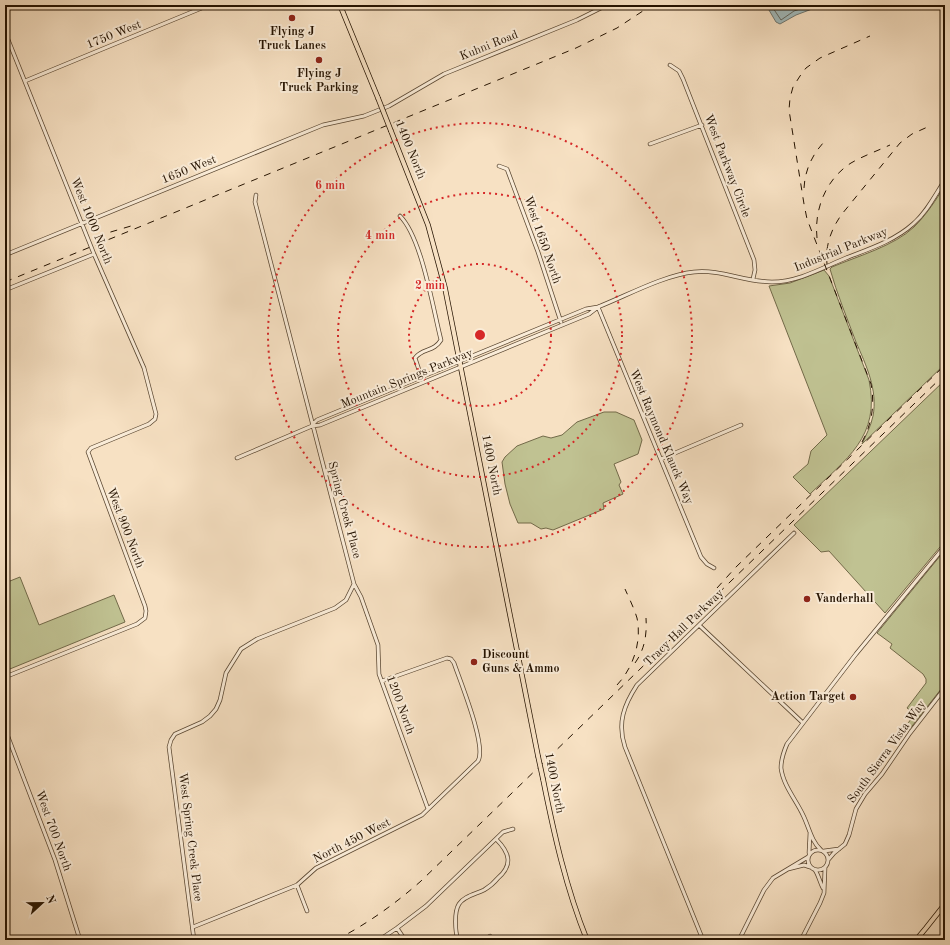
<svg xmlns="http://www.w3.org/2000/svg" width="950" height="945" font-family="'Old Standard TT',serif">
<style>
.green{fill:#c0c292;stroke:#726a49}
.water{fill:#a1bbbd;stroke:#6f7771}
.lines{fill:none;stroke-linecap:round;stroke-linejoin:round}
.shore{stroke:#62665e;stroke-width:1}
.minor-casing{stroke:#594631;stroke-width:4.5}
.major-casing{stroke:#241200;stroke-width:5.5}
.minor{stroke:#faecd8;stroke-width:3}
.major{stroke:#f7e1c3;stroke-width:4}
.rail{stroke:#241200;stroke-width:1;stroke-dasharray:7 7;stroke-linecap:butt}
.major-bridge-casing{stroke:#241200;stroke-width:5.5;stroke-linecap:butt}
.major-bridge{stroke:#f7e1c3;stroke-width:4}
.ring{fill:none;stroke:#d62828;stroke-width:2;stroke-dasharray:2 4}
.poi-dot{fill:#8f2418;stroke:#faecd8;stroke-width:1.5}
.labels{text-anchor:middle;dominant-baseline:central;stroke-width:4;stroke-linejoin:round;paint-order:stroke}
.poi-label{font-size:12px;font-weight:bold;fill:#241200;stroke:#faecd8}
.street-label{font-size:12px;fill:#241200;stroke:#faecd8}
.centre{fill:#d62828;stroke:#faecd8;stroke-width:2}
.ring-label{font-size:12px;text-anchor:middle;font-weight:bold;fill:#d62828;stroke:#faecd8;stroke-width:4;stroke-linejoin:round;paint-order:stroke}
</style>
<rect width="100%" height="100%" fill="#f7e1c3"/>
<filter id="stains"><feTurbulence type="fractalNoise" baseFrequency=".005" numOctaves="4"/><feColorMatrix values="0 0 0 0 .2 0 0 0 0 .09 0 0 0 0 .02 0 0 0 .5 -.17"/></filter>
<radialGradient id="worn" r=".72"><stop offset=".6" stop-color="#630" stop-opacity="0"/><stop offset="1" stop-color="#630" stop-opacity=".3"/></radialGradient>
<path class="green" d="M945,185V364L862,444C866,435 871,426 873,416C878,390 866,365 856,342C847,318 837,294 830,269L832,267C858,256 894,246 914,227C927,214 936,200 945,185Z
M824,270L829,276L869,380C881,437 846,459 810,494L793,477L808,464L811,451L827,435L769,286L790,283Z
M945,380V541L885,613L829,551L821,552L794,525Z
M604,412H616L634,420L642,440L638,454L614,464L621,482L619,485L623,494L603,503L604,509L553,530L546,528L541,529L531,523H518L510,504L505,484L502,462L505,457L517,446L543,436L551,438L562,435L577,422Z
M945,550V684L909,730L905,727L915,714L907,708L926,683V679L923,674L890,648L892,644L877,633Z
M20,577L39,625L114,595L125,622L5,671V583Z"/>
<path class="water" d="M766,5H818L812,9L796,15L780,24L776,22Z"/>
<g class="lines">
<path class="shore" d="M771,5L781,20L794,11L812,5"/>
<defs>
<path id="minor" d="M5,32L94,254L144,368L156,414L155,419L149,424L91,448L88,452L145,606L146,611L145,618L137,624L5,677
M670,65L679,71L683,79L754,260L755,270L753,279
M25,81L209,5
M650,144L702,125
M499,166L507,169L538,252L561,322
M400,216C422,238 433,309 441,340C434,352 422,348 415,358L422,379
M5,255L323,125L364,116L389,106L444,74L577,20L607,5
M5,290L94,254
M598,307L701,557L707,564L714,568
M312,425L317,420L586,309L598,307C626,296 664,275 694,272C720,269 745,282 772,282C798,282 822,268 846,258C869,249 894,241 913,224C927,212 935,195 945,180
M237,458L312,426L320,425L589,314L598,307
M661,459L741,425
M354,584L361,597L378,645L379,674L428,809
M700,626L803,723
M5,729L55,860L80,940
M808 860a10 10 0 1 1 20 0a10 10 0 1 1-20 0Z
M821,850C811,841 809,827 803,815C796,800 783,785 781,768C781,759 784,751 787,744L856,654L945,546
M824,851L839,849
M809,853L810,833
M828,860L834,853L845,844L849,835L856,809L865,794L882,774L910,733L945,688
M788,869L804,865L810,867
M815,870C819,876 820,883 823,888
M297,885L307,911
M193,927L297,885L316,868L422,815L478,761C487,746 460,681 454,663L451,659L447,658L382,681
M397,928L405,940
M194,940L169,747L171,740L175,734L202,722L210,716L216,709L220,700L226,673L241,649L257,639L335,608L346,600L354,584L255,202L256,195
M379,940L397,928L426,906L503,832L513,829
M458,940C455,931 454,912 459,904C464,896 476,894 484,890C489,887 494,883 498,878C513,865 510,853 496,839
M484,940L490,936L493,940
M703,940L625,747C617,723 624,705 637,685L794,533
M739,940L764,890L773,878L808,857
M801,940L820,903L824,893L825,868"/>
<path id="major" d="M340,5L378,98
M391,131L428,225L445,288L538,756
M543,779C554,834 566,888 587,940
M916,940L926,928L945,904"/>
</defs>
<use href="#minor" class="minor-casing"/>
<use href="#major" class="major-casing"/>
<use href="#minor" class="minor"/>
<use href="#major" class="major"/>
<path class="rail" d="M804,188C805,170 812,155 824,142
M97,236L131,226
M817,238C814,209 826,179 851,163C863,156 877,151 890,145
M827,264C825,246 831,229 842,214L900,143L912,134L932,125
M5,282L576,48L617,28L652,5
M862,442C872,424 875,404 871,384L807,219L804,204L789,110L790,98L793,87L800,76L806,68L820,58L870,36
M717,588L736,567L945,365
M635,663C645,649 647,634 646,618
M617,685C633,668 642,642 637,618C634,608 629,598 625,589
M336,940C367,924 395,904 421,881L945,374"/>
<defs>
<path id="major-bridge" d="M378,98L391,131
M538,756L543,779"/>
</defs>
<use href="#major-bridge" class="major-bridge-casing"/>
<use href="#major-bridge" class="major-bridge"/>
</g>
<g class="ring">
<circle cx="480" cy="335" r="71"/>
<circle cx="480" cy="335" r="142"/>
<circle cx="480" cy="335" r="212"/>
</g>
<g class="poi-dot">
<circle cx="292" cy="18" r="4"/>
<circle cx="319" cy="60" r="4"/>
<circle cx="807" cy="599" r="4"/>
<circle cx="474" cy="662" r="4"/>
<circle cx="853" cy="697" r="4"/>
</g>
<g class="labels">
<g class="poi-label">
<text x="292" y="32">Flying J<tspan x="292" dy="14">Truck Lanes</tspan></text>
<text x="319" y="74">Flying J<tspan x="319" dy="14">Truck Parking</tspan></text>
<text x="815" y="599" text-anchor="start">Vanderhall</text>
<text x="482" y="655" text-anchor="start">Discount<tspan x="482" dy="14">Guns &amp; Ammo</tspan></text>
<text x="845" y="697" text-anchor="end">Action Target</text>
</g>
<g class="street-label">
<text transform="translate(114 35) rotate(-22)">1750 West</text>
<text transform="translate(489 46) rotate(-22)">Kuhni Road</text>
<text transform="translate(410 150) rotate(68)">1400 North</text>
<text transform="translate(727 166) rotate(69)">West Parkway Circle</text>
<text transform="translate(189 170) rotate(-22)">1650 West</text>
<text transform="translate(91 221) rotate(68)">West 1000 North</text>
<text transform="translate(542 240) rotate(71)">West 1650 North</text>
<text transform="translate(841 250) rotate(-22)">Industrial Parkway</text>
<text transform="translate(407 379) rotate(-22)">Mountain Springs Parkway</text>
<text transform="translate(661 437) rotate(67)">West Raymond Klauck Way</text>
<text transform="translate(491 465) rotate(79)">1400 North</text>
<text transform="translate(344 510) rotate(75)">Spring Creek Place</text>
<text transform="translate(125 528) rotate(69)">West 900 North</text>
<text transform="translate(684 628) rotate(-44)">Tracy Hall Parkway</text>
<text transform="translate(400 705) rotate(70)">1200 North</text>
<text transform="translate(887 752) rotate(-54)">South Sierra Vista Way</text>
<text transform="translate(554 783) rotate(79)">1400 North</text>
<text transform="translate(53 831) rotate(70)">West 700 North</text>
<text transform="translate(190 837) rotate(83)">West Spring Creek Place</text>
<text transform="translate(352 841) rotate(-27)">North 450 West</text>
</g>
</g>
<circle cx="480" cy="335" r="6" class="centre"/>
<g class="ring-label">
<text x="330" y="189">6 min</text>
<text x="380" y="239">4 min</text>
<text x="430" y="289">2 min</text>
</g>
<rect width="950" height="945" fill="none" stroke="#f7e1c3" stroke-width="20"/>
<rect x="6" y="6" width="938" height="933" fill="none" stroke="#241200" stroke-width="2"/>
<rect x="10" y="10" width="930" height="925" fill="none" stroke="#241200"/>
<g transform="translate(42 903) rotate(68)" stroke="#faecd8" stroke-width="3" paint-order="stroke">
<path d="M0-3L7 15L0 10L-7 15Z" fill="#241200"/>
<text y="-6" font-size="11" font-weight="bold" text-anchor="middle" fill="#241200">N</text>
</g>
<rect width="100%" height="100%" filter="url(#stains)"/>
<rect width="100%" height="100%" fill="url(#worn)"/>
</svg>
